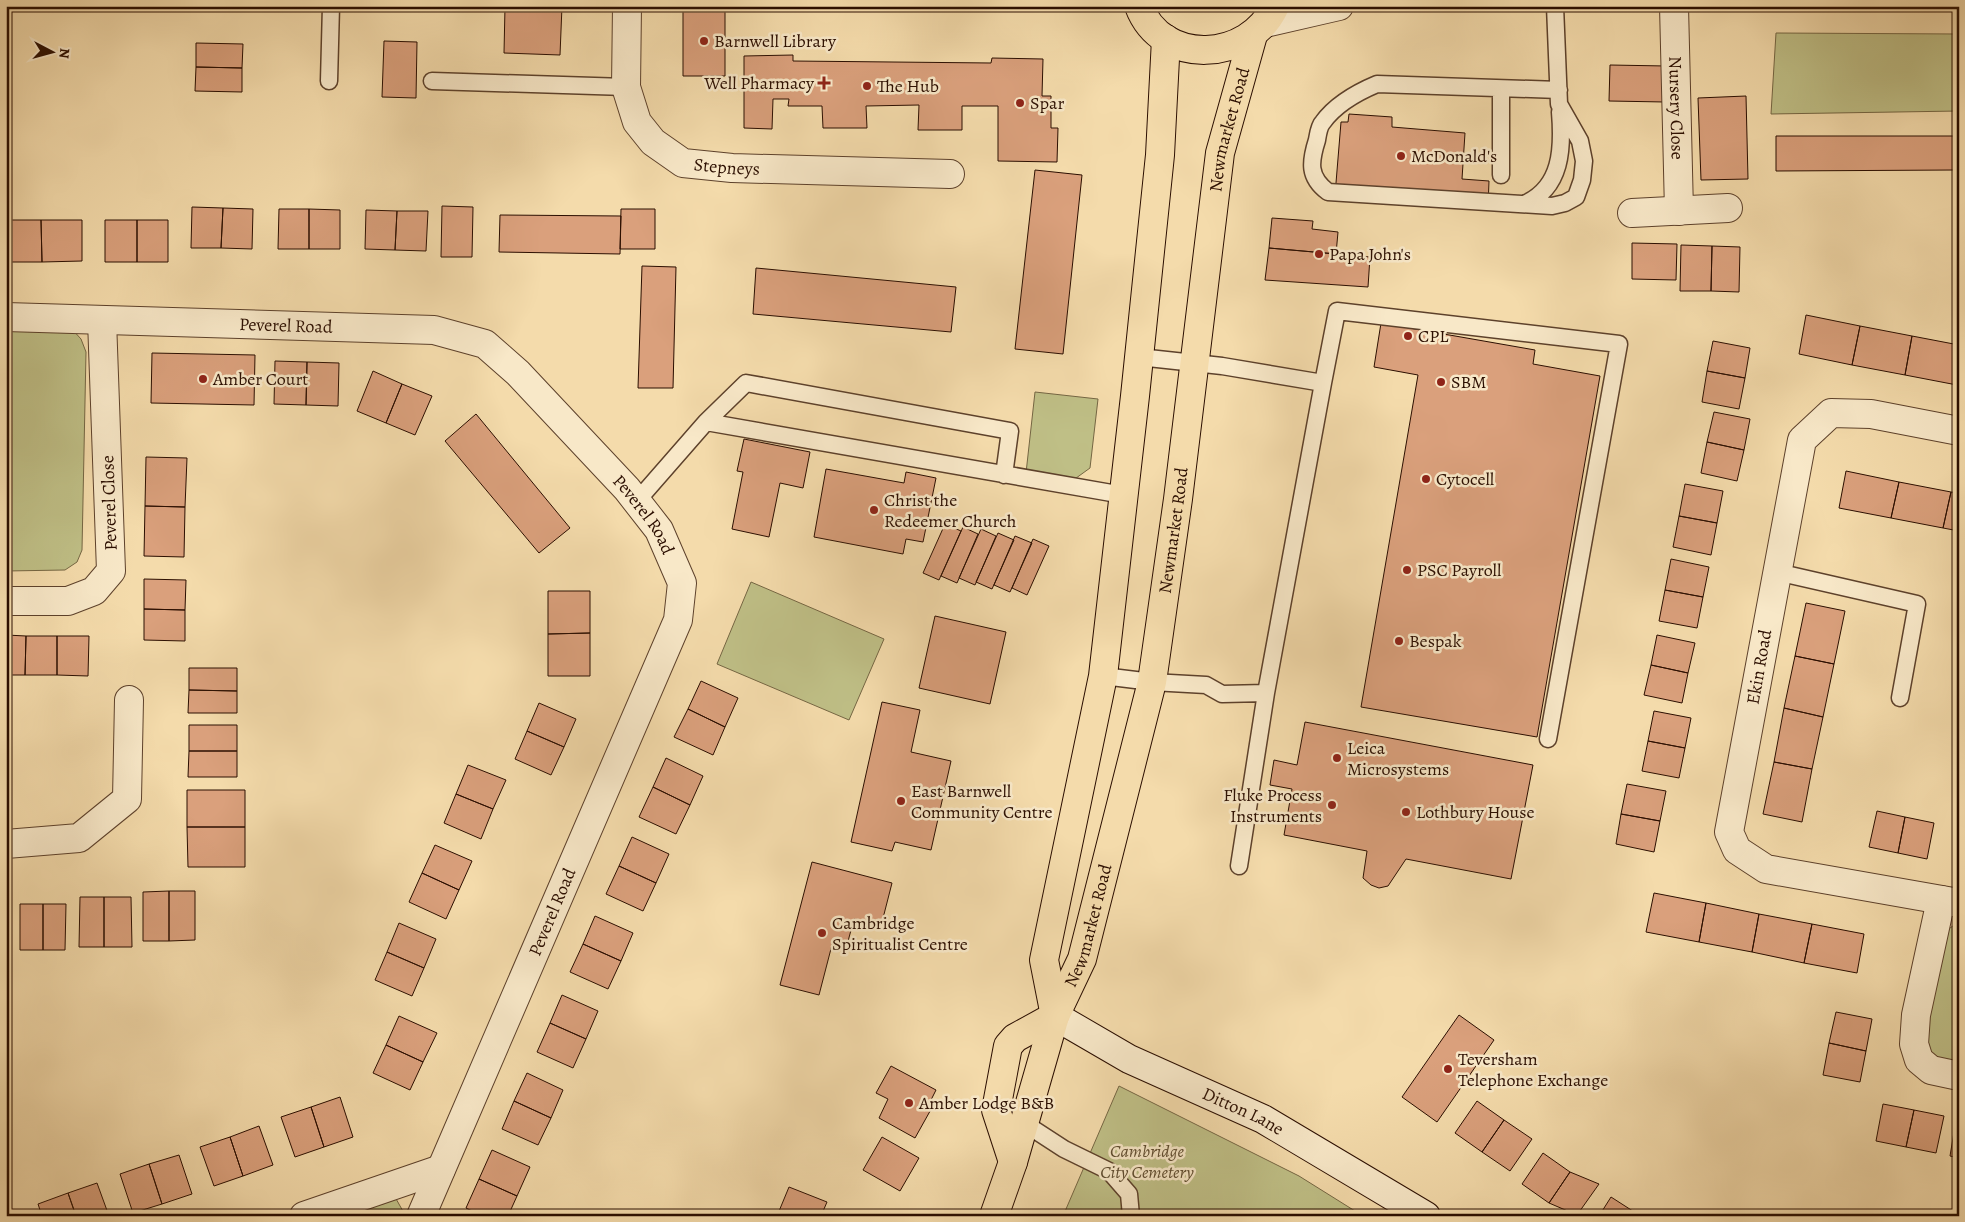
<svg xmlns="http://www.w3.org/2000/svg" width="1965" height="1222" font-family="Alegreya,serif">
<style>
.green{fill:#bfbf86;stroke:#756643}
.building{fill:#daa07c;stroke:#2b0e00}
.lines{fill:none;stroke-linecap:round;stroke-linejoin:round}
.service-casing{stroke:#5d412b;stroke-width:19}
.minor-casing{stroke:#5d412b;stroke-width:30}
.secondary-casing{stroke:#2b0e00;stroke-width:30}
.primary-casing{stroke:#2b0e00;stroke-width:30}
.service{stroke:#f8e8c8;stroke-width:16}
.minor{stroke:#f8e8c8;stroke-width:28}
.secondary{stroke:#f8e8c8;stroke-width:28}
.primary{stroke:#f4dbab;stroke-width:28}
.poi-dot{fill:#8f2418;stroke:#f8e8c8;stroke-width:2}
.labels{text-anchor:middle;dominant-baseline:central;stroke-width:5;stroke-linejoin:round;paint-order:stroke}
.poi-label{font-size:18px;fill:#2b0e00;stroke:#f8e8c8;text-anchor:start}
.street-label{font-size:18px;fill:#2b0e00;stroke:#f8e8c8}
.park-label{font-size:18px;font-style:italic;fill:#5f4c2f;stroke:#f8e8c8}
</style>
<rect width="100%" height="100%" fill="#f4dbab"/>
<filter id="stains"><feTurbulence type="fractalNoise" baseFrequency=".004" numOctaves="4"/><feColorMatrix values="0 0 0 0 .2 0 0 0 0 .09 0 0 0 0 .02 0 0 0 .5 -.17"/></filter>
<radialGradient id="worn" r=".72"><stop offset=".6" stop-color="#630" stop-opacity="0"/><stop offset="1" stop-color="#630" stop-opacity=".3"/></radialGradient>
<path class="green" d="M1776,33L1959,34V111L1771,114Z
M71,328L81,339L86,352L82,550L77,562L65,570L6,571V330Z
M1035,392L1098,399L1090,468L1072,481L1026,473Z
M751,582L884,639L849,720L717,664Z
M1959,922V1064L1934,1060L1924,1048L1941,934Z
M1119,1086L1299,1176L1363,1216H1063Z
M395,1197L404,1213L402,1216H341Z"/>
<path class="building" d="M479,6H562L560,55L504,53L505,7Z
M683,6H725V76H683Z
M384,41L417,42L416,98L382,97Z
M196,43L243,44L242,68L196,67Z
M793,55V61L991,63L992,58L1043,59L1042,96H1051V128H1058L1057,162L998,161V106H962V130H918L919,105L866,106L867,128H823L822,106H788L789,99H773L772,129L744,128V56Z
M1610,65L1666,66L1665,102L1609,101Z
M196,67L242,68V92L195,91Z
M1746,96L1748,179L1701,180L1698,98Z
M1349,114L1392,117V127L1465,133L1462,179L1489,181L1488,207L1335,195L1341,122H1348Z
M1776,136H1955L1954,170L1776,171Z
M1035,170L1082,175L1063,354L1015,349Z
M442,206L473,207L472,257H441Z
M192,207L223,208L221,248H191Z
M223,208L253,209L252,249L221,248Z
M279,209H309V249H278Z
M309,209L340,210V249H309Z
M621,209H655V249H620Z
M366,210L397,211L395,250L365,249Z
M397,211H428L426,251L395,250Z
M500,215L621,216L620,254L499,252Z
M1272,218L1313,221L1312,229L1338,232L1336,254L1269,248Z
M6,220H41L42,262H6Z
M41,220H82V261L42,262Z
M105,220H137V262H105Z
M137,220H168V262H137Z
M1632,243L1677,244L1676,280L1632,279Z
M1681,245L1712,246L1711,291H1680Z
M1712,246L1740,247L1739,292L1711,291Z
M1269,248L1370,257L1368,287L1265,280Z
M642,266L676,267L673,388H638Z
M756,268L956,287L951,332L753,314Z
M1806,315L1860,326L1852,365L1799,354Z
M1381,323L1535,350L1533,364L1600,376L1537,737L1361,707L1418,375L1374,367Z
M1860,326L1912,336L1905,375L1852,365Z
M1912,336L1959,345L1957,385L1905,375Z
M1713,341L1750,348L1745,378L1707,371Z
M152,353L255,355L254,405L151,403Z
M275,361L307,362L306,405L274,404Z
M307,362L339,363L338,406L306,405Z
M373,371L402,384L386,423L357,411Z
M1707,371L1745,378L1739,409L1702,402Z
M402,384L432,396L415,435L386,423Z
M1714,412L1750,419L1744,450L1707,442Z
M476,414L570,528L539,553L445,441Z
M744,439L810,452L803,488L780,483L769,537L732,529L743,472L737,471Z
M1707,442L1744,450L1737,481L1701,473Z
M146,457L187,458L185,507L145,506Z
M826,469L904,483L906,472L936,478L923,542L906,539L903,554L814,537Z
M1846,471L1899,482L1891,518L1839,508Z
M1899,482L1951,492L1943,528L1891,518Z
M1685,484L1723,491L1717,523L1679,516Z
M1951,492L1959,493V531L1943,528Z
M145,506L185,507L184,557L144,556Z
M1679,516L1717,523L1711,555L1673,547Z
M945,524L961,531L939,580L923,573Z
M963,527L978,534L957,583L941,576Z
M981,529L996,536L975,585L959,578Z
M998,533L1014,540L992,589L976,582Z
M1015,536L1032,543L1010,592L994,585Z
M1033,539L1049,546L1027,595L1012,588Z
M1671,559L1709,567L1703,597L1665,590Z
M144,579L186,580L185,610L144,609Z
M1665,590L1703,597L1697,628L1659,621Z
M548,591H590V633L548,634Z
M1806,603L1845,611L1834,664L1795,656Z
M144,609L185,610V641L144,640Z
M935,616L1006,632L990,704L919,688Z
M590,633V676H548V634Z
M6,635L26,636L25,675H6Z
M1657,635L1695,643L1688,673L1651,665Z
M26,636H57V675H25Z
M57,636H89L88,676L57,675Z
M1795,656L1834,664L1823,717L1784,708Z
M1651,665L1688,673L1682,703L1644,695Z
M189,668H237V691L189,690Z
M701,681L738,698L725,727L688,709Z
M189,690L237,691V713H188Z
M882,702L920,710L911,752L951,761L931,850L895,842L892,851L851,842Z
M539,703L576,719L564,747L527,731Z
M1784,708L1823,717L1812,769L1774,762Z
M688,709L725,727L713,755L674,737Z
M1654,711L1691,718L1685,748L1648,741Z
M1305,722L1533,765L1511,879L1406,859L1388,886L1379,888L1371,885L1363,878L1367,851L1284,835L1292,789L1270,785L1274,760L1297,765Z
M189,725H237V751H189Z
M527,731L564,747L551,775L515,759Z
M1648,741L1685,748L1679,778L1642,771Z
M189,751H237V777H188Z
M666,758L703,776L690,805L653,787Z
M1774,762L1812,769L1802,822L1763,814Z
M468,765L506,780L493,809L456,794Z
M1627,784L1666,791L1660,821L1621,814Z
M653,787L690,805L676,834L639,817Z
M187,790H245V827H187Z
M456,794L493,809L481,839L444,823Z
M1877,811L1905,817L1898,853L1869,847Z
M1621,814L1660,821L1654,852L1616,844Z
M1905,817L1934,823L1927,859L1898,853Z
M187,827H245V867H188Z
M632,837L669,854L656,883L619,866Z
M435,845L472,861L459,890L422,873Z
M812,862L892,883L881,926L854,919L847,945L833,941L819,995L780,985Z
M619,866L656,883L643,911L606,894Z
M422,873L459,890L446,919L409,902Z
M169,891V941H143V892Z
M169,891H195V940L169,941Z
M1654,893L1706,903L1699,942L1646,932Z
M80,897H104V947H79Z
M104,897H131L132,947H104Z
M1706,903L1759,914L1752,952L1699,942Z
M20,904H43V950H20Z
M43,904H66L65,950H43Z
M6,905L7,966H6Z
M1759,914L1812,924L1804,963L1752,952Z
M595,916L633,933L621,961L583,944Z
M399,923L436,939L424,968L387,952Z
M1812,924L1864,934L1857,973L1804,963Z
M583,944L621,961L608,989L570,972Z
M387,952L424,968L412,996L375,980Z
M562,995L598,1011L586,1039L550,1023Z
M1836,1012L1872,1019L1866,1051L1829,1043Z
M1459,1015L1494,1040L1437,1122L1402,1097Z
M399,1016L437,1033L423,1062L386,1045Z
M550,1023L586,1039L573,1068L537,1052Z
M1829,1043L1866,1051L1860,1082L1823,1075Z
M386,1045L423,1062L410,1090L373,1073Z
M891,1066L936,1090L930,1102L934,1104L915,1138L879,1118L888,1099L876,1093Z
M527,1073L563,1090L551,1118L514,1101Z
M340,1097L353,1137L324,1147L311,1107Z
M514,1101L551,1118L538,1145L502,1129Z
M1477,1101L1504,1120L1482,1152L1455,1133Z
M1883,1104L1914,1110L1906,1147L1876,1141Z
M311,1107L324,1147L295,1157L281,1117Z
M1914,1110L1944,1116L1936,1153L1906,1147Z
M1504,1120L1532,1139L1510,1171L1482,1152Z
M1956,1120H1959V1158L1950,1156Z
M259,1126L273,1165L243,1176L230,1137Z
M230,1137L243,1176L214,1186L200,1147Z
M882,1137L919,1158L900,1191L863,1170Z
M492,1150L530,1167L517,1196L479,1179Z
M1543,1153L1570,1172L1549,1203L1522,1184Z
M179,1155L192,1194L162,1204L149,1164Z
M149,1164L162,1204L133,1213L120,1174Z
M1570,1172L1599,1184L1577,1215L1549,1203Z
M479,1179L517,1196L508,1216H482L466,1208Z
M97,1183L109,1216H76L68,1193Z
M789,1187L827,1202L821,1216H777Z
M68,1193L76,1216H42L38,1204Z
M1611,1197L1639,1215L1638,1216H1599Z"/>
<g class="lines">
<defs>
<path id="service" d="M1555,6L1559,104L1580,141L1584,161L1582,180L1576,197L1565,203L1552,206L1328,192C1308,177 1310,162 1317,140C1318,134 1319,126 1323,122C1336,104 1358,92 1377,84L1559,90
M329,81L331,6
M432,81L626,87
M1501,175V89
M1524,204C1562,188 1563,148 1560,112
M1323,383L1337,311L1619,344L1548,739
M706,422L1123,495
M637,501L706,422L746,383L1010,431L1004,475
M1777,572L1917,604L1900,698
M1103,676L1152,682L1206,685L1222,694L1266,693L1323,383L1222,366L1139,357
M1239,866L1266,693
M1024,1123L1064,1149L1109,1171L1129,1194L1131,1216"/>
<g id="minor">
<path id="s1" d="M627,6L626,87L637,122L653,142L683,163L732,168L950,174"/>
<path id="s2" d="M1674,6L1679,211"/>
<path d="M1265,23L1339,6"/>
<path d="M1632,213L1728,208"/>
<path id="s3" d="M6,317L434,330L485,344L518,373L627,489L659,530L682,583L678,620L421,1216"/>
<path d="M1959,431L1871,414L1831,413L1802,440L1729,832L1737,850L1766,869L1959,903"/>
<path d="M6,601H68L94,591L111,571L102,320"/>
<path d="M6,844L79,838L127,799L129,700"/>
<path d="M1941,900L1916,1015L1914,1044L1919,1060L1931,1070L1959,1076"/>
<path d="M304,1216L441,1169"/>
</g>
<g id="secondary">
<path id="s4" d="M1055,1016L1129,1059L1263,1119L1426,1216"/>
</g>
<g id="primary">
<path d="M1139,6C1162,67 1249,62 1275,6"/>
<path d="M1055,1016L1044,960L1103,676L1135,396L1160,155L1166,39"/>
<path d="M1013,1162L996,1110L1008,1046L1015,1038L1055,1016"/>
<path id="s5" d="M994,1216L1013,1162L1055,1016L1082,959L1152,682L1178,499L1220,153L1253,35"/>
</g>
</defs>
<use href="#service" class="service-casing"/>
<use href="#minor" class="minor-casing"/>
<use href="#secondary" class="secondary-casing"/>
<use href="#primary" class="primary-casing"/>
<use href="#service" class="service"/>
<use href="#minor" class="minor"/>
<use href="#secondary" class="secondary"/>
<use href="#primary" class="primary"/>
</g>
<g class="poi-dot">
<circle cx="704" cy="41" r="5"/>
<path d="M821.5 75.5h5v5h5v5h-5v5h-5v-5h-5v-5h5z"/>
<circle cx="867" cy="86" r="5"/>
<circle cx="1020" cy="103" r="5"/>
<circle cx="1401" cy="156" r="5"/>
<circle cx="1319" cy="254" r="5"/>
<circle cx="1408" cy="336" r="5"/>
<circle cx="203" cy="379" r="5"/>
<circle cx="1441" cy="382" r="5"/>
<circle cx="1426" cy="479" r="5"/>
<circle cx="874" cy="510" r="5"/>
<circle cx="1407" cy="570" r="5"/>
<circle cx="1399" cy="641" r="5"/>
<circle cx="1337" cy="758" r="5"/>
<circle cx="901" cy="801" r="5"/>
<circle cx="1332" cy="805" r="5"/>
<circle cx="1406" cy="812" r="5"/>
<circle cx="822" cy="933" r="5"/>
<circle cx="1448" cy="1069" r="5"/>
<circle cx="909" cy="1103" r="5"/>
</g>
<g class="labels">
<g class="poi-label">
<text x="714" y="41">Barnwell Library</text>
<text x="814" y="83" text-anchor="end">Well Pharmacy</text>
<text x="877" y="86">The Hub</text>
<text x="1030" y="103">Spar</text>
<text x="1411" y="156">McDonald's</text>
<text x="1329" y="254">Papa John's</text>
<text x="1418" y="336">CPL</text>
<text x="213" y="379">Amber Court</text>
<text x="1451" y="382">SBM</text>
<text x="1436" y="479">Cytocell</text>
<text x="884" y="500">Christ the<tspan x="884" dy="21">Redeemer Church</tspan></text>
<text x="1417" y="570">PSC Payroll</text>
<text x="1409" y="641">Bespak</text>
<text x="1347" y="748">Leica<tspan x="1347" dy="21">Microsystems</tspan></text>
<text x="911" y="791">East Barnwell<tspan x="911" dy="21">Community Centre</tspan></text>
<text x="1322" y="795" text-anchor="end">Fluke Process<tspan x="1322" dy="21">Instruments</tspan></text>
<text x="1416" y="812">Lothbury House</text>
<text x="832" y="923">Cambridge<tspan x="832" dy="21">Spiritualist Centre</tspan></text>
<text x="1458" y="1059">Teversham<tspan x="1458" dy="21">Telephone Exchange</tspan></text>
<text x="919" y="1103">Amber Lodge B&amp;B</text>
</g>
<g class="street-label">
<text stroke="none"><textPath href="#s2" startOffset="102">Nursery Close</textPath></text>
<text stroke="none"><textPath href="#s5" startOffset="1116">Newmarket Road</textPath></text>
<text stroke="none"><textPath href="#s1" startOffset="224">Stepneys</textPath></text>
<text stroke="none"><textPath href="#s3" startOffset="280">Peverel Road</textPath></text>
<text transform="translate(109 503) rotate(-92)">Peverel Close</text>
<text stroke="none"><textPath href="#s3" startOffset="715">Peverel Road</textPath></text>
<text stroke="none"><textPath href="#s5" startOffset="711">Newmarket Road</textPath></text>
<text transform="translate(1759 667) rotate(-80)">Ekin Road</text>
<text transform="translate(552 912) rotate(-67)">Peverel Road</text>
<text stroke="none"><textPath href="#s5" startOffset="306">Newmarket Road</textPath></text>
<text stroke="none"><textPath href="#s4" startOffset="211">Ditton Lane</textPath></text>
</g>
<g class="park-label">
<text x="1147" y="1151">Cambridge<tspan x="1147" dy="21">City Cemetery</tspan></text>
</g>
</g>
<rect width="1965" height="1222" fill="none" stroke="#f4dbab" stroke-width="25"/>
<rect x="8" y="8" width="1950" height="1207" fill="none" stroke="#2b0e00" stroke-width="2.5"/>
<rect x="12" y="12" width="1940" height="1197" fill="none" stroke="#2b0e00"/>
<g transform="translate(52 52) rotate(96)" stroke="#f8e8c8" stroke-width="4" paint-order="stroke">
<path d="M0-4L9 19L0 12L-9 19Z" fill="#2b0e00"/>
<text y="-8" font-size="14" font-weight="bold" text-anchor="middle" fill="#2b0e00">N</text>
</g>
<rect width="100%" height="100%" filter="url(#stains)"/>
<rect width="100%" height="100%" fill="url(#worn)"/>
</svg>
